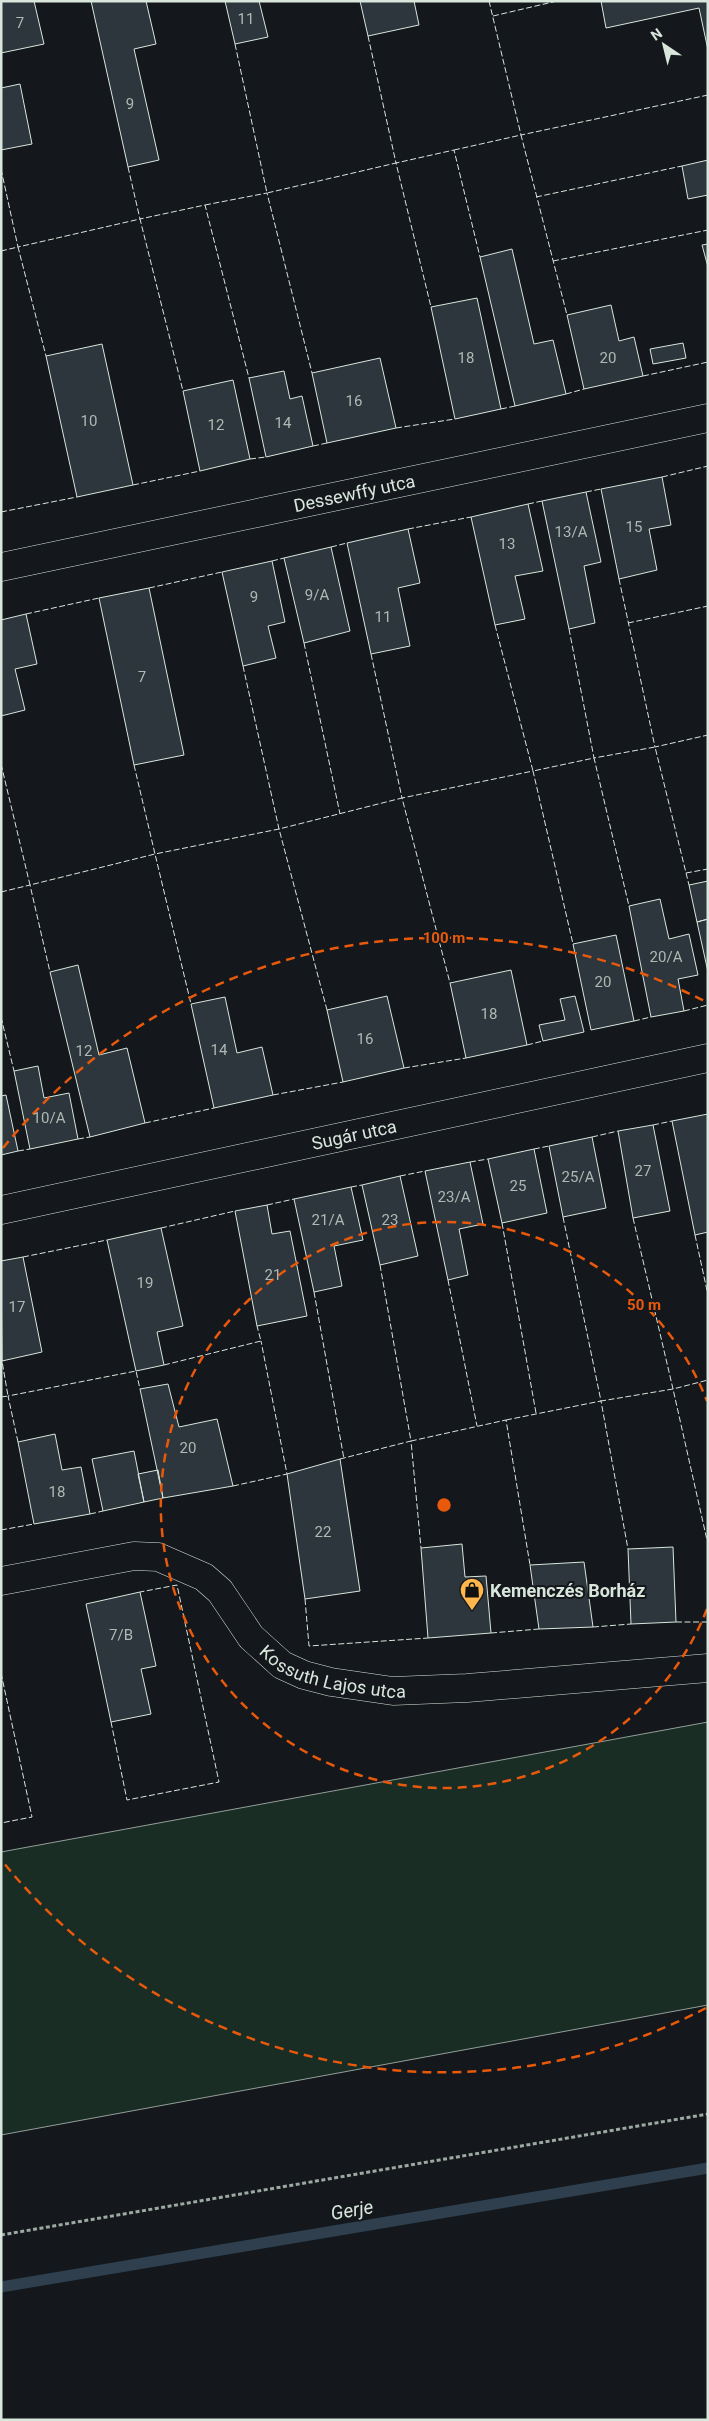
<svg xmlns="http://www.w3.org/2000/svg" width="709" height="2421" font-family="Roboto,sans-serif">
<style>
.green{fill:#1a2d24;stroke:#939e99}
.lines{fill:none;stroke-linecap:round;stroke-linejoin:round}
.stream{stroke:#2f3f4d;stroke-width:11}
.building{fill:#2c363c;stroke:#d8e6dc}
.minor-casing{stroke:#d8e6dc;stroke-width:29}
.path{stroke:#9da8a2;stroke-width:3;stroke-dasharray:4 2.5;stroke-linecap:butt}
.minor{stroke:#14181c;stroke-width:28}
.fence{stroke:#d8e6dc;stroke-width:1;stroke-dasharray:6 2.5;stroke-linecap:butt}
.ring{fill:none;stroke:#e8590c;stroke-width:2.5;stroke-dasharray:9 6}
.labels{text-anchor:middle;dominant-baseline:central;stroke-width:4;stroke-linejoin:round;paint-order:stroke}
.number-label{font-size:15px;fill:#adbab4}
.street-label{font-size:18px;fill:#d8e6dc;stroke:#14181c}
.poi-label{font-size:18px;font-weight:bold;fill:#d8e6dc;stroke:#14181c;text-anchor:start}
.water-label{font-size:19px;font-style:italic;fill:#d8e6dc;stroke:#14181c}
.centre{fill:#e8590c;stroke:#14181c;stroke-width:2.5}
.ring-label{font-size:15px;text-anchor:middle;font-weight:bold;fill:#e8590c;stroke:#14181c;stroke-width:4;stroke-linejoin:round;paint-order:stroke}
</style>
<rect width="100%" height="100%" fill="#14181c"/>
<path class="green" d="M708,1722V2005L1,2135V1852Z"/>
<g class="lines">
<path class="stream" d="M1,2287L708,2168"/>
</g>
<path class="building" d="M1,1H34L44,44L1,53Z
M91,1H146L156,44L134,49L159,160L128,167Z
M225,1H259L268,37L235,44Z
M360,1H414L419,25L368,36Z
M601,1H708V50L699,8L606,28Z
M20,84L32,144L1,150V88Z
M708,160V195L688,199L682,166Z
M708,244V267L702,245Z
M512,249L534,344L553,340L566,394L515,406L480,257Z
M477,298L501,409L455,419L431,307Z
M611,305L619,341L634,337L643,376L584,389L567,315Z
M683,343L686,358L653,364L650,349Z
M102,344L133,485L77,497L46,356Z
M380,358L396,428L327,443L312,373Z
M284,371L290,399L302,396L313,446L266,457L249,378Z
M233,380L250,459L200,471L183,391Z
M662,477L671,525L649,529L657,570L619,579L601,489Z
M586,492L601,562L584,566L595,623L569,629L542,501Z
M528,504L543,571L515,576L525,619L495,625L471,517Z
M408,529L420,583L398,588L410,646L371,654L347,543Z
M331,547L350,631L304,643L284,558Z
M272,561L285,622L268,626L276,658L243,666L222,572Z
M149,588L184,755L134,765L99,598Z
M26,614L37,664L15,669L25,710L1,716V620Z
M708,881V919L697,922L689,885Z
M660,899L669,939L689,934L698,975L678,979L684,1011L651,1017L629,906Z
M708,919V972L697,922Z
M616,935L634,1021L591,1030L573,944Z
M78,965L99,1055L127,1048L145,1123L90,1137L50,972Z
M511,970L527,1045L466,1058L450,983Z
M387,996L404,1068L343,1082L327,1010Z
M575,996L584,1032L543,1041L539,1025L565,1020L560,999Z
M225,997L237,1053L262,1047L273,1095L214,1108L191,1004Z
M38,1066L44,1098L69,1093L78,1139L30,1149L14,1071Z
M6,1095L18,1151L1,1155V1096Z
M708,1114V1232L695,1235L672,1121Z
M653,1125L670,1211L633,1218L618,1131Z
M592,1137L606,1208L563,1217L549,1146Z
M534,1149L547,1213L502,1223L488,1159Z
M470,1162L483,1224L459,1229L468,1275L448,1280L425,1171Z
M400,1176L418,1256L380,1265L362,1185Z
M351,1187L363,1240L334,1246L342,1286L314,1292L294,1199Z
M267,1205L272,1234L290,1231L307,1316L257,1326L235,1211Z
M161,1228L183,1326L157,1332L164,1365L136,1371L107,1240Z
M23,1257L42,1352L2,1361L1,1261Z
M168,1384L179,1427L217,1419L233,1486L163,1498L140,1389Z
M55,1434L62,1470L81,1467L90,1514L34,1524L18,1442Z
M134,1451L144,1502L103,1511L92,1459Z
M340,1459L360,1591L305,1599L287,1474Z
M158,1470L163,1498L144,1502L138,1474Z
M462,1544L465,1577L486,1576L491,1633L428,1638L421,1548Z
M673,1547L676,1622L631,1624L628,1549Z
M584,1562L593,1627L539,1629L530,1565Z
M140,1592L156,1666L141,1669L151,1714L111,1722L86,1604Z"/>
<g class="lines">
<defs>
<g id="minor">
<path id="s1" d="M1,567L708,418"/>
<path id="s2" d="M1,1210L708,1058"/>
<path id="s3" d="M1,1581L134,1556L158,1557L204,1577L220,1591L251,1637L282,1665L304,1675L331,1682L393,1691L467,1688L708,1668"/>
</g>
</defs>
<use href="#minor" class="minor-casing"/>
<path class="path" d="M1,2235L708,2114"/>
<use href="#minor" class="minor"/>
<path class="fence" d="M489,1L521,135L708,95
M493,16L557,1
M368,36L396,163L454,150L480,257
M235,44L267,193L396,163L431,307
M454,150L521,135L567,315
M128,167L140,219L205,205L249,378
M1,169L18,247L140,219L183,391
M536,197L682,166
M205,205L267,193L312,373
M1,251L18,247L46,356
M553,261L708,230
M643,376L708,362
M566,394L584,389
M501,409L515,406
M396,428L455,419
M313,446L327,443
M250,459L266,457
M662,477L708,466
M133,485L200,471
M586,492L601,489
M528,504L542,501
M1,512L77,497
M408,529L471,517
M331,547L347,543
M272,561L284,558
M619,579L655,747L708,735
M149,588L222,572
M26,614L99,598
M628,623L708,606
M495,625L533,771L594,758L629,906
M569,629L594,758L655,747L689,885
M304,643L340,814
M371,654L402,798L533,771L573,944
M243,666L279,829L402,798L450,983
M1,764L30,885L155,854L191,1004
M134,765L155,854L279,829L327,1010
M686,873L708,869
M1,892L30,885L50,972
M684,1011L708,1005
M1,1017L14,1071
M634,1021L651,1017
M527,1045L543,1041
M404,1068L466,1058
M273,1095L343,1082
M145,1123L214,1108
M653,1125L672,1121
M592,1137L618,1131
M78,1139L90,1137
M534,1149L549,1146
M18,1151L30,1149
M470,1162L488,1159
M400,1176L425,1171
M351,1187L362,1185
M267,1205L294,1199
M563,1217L601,1401L673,1389L707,1540
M633,1218L673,1389L708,1380
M502,1223L536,1413
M161,1228L235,1211
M695,1235L708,1295
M23,1257L107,1240
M380,1265L411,1441L506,1420L530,1565
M448,1280L477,1426
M314,1292L344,1459
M164,1365L261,1341L257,1326
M1,1397L8,1396L2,1361
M506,1420L601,1401L628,1549
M18,1442L8,1396L136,1371L140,1389
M340,1459L411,1441L421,1548
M233,1486L287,1474L261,1341
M90,1514L103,1511
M1,1530L34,1524
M305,1599L309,1646L428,1638
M676,1622H708
M593,1627L631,1624
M491,1633L539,1629
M1,1673L32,1817L1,1823
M111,1722L127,1800L219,1782L177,1585L140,1592"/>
</g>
<g class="ring">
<path d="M707 1609A283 283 0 1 1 707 1401"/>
<path d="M706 2008A567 567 0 0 1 3 1862M3 1148A567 567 0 0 1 706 1002"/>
</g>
<defs>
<symbol id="shop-pin" viewBox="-11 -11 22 30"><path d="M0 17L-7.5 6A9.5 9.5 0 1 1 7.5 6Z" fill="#ffb74d" stroke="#14181c"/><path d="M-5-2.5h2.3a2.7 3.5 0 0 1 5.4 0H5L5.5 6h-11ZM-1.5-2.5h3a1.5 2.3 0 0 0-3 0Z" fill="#111"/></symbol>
</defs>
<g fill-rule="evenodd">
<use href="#shop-pin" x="458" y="1576" width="28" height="38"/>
</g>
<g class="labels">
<g class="number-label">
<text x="246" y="19">11</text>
<text x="20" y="23">7</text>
<text x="130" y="104">9</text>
<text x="466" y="358">18</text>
<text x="608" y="358">20</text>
<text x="354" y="401">16</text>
<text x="89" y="421">10</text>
<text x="283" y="423">14</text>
<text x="216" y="425">12</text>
<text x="634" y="527">15</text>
<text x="571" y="532">13/A</text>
<text x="507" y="544">13</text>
<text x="317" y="595">9/A</text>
<text x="254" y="597">9</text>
<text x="383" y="617">11</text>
<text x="142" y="677">7</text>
<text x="666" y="957">20/A</text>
<text x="603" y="982">20</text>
<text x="489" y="1014">18</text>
<text x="365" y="1039">16</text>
<text x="219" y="1050">14</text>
<text x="84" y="1051">12</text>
<text x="49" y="1118">10/A</text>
<text x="643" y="1171">27</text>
<text x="578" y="1177">25/A</text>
<text x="518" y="1186">25</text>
<text x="454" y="1197">23/A</text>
<text x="328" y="1220">21/A</text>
<text x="390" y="1220">23</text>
<text x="273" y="1275">21</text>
<text x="145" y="1283">19</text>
<text x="17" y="1307">17</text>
<text x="188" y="1448">20</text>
<text x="57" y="1492">18</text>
<text x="323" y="1532">22</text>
<text x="121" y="1635">7/B</text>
</g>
<g class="street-label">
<text stroke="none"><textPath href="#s1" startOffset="361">Dessewffy utca</textPath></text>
<text stroke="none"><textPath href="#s2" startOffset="361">Sugár utca</textPath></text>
<text stroke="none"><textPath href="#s3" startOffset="379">Kossuth Lajos utca</textPath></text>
</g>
<g class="poi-label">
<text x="490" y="1590">Kemenczés Borház</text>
</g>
<g class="water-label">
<text transform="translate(352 2210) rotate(-10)">Gerje</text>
</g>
</g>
<circle cx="444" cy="1505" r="8" class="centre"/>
<g class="ring-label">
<text x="444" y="943">100 m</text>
<text x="644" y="1310">50 m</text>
</g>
<rect width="709" height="2421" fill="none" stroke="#d8e6dc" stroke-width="5"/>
<g transform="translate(664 45) rotate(325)" stroke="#14181c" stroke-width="4" paint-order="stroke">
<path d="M0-4L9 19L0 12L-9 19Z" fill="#d8e6dc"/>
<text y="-8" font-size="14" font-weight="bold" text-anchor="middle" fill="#d8e6dc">N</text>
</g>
</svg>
